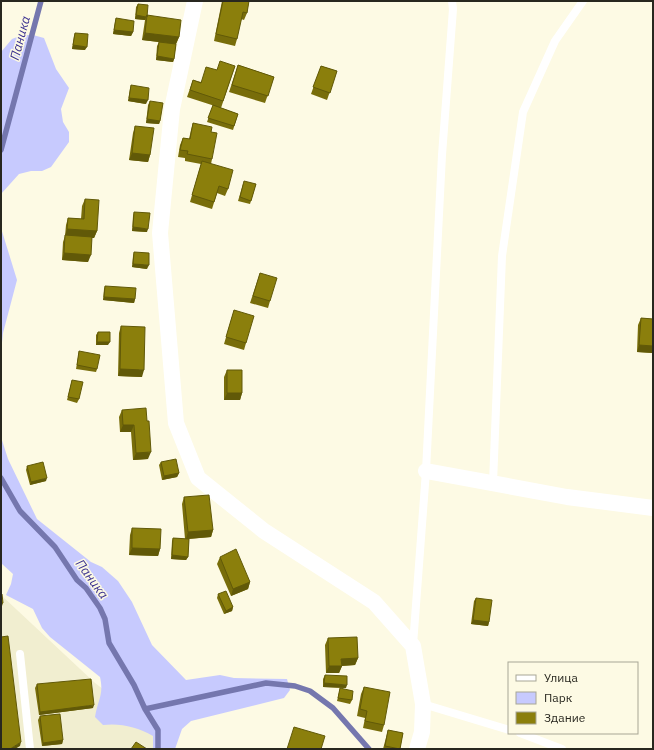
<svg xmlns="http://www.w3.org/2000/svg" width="654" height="750" font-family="'IBM Plex Sans',sans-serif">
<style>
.built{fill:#f1eed0}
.green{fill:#c7cafe}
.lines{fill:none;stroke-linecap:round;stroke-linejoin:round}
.stream{stroke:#7577ae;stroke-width:5.5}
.lane{stroke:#fff;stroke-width:8}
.street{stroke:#fff;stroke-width:16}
.wall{fill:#786d0a}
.shaded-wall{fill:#615908}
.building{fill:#8b7f0c;stroke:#615908}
.labels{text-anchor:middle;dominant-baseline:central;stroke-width:3;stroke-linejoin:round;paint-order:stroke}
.water-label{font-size:13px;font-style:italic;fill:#3b3190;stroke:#fdfae4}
</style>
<rect width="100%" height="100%" fill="#fdfae4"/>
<path class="built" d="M1,595L95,683L167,738L160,749H1Z"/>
<path class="green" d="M22,35H33L44,38L56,69L69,88L61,109L63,122L69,132V142L51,167L42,171H31L19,174L1,194V52L12,39Z
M1,228L17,280L3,333L1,352Z
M1,437L8,459L37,519L91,562L102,567L118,581L132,602L152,645L186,680L220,675L234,678L287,679L290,690L284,698L191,721L182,729L175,749H153V736C137,727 121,723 103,725L95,717C98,699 104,695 100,677L50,637L42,628L33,609L6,595L11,584L13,574L1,563Z"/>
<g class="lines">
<path class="stream" d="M1,150L41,1
M1,478L20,511L55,547L77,580L86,588L100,608L105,619L109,643L134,685L145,709L158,730V749
M145,709L266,683L295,686L310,691L333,708L369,749"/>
<path class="lane" d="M493,483L502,256L523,112L555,41L583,1
M413,645L426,471L442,155L453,9L452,1
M20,654L30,749
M423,704L509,730
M520,733L562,749"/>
<path class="street" d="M195,1L172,109L160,233L176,423L198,478L264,531L374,602L413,646L423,704L422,732L417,749
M426,471L567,497L653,508"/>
</g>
<path class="wall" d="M222,1H249L247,13L244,20L241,19L237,39L235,46L214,41Z
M138,4L147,15L179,37L176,44L174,59L173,62L156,60L157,46L159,42L142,40L145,20L135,19L136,7Z
M116,18L133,32L131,36L113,34L115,22Z
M75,33L85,50L72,49L74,36Z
M238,65L274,77L265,103L229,92Z
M235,66L221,108L187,97L193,80L201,82L217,70Z
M321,66L337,71L327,100L311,94Z
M131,85L146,104L128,101L130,89Z
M150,101L160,121L159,124L146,123L148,105Z
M213,105L238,114L233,130L207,122Z
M193,123L211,132L212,159L211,164L228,189L225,196L217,193L212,209L190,202L201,164L185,161V158L178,157L180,145L183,138L189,139L191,130Z
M135,126L150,155L148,162L129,160L133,133Z
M243,184H256L250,204L238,201Z
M85,199L97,231L94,238H92L88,262L62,260L63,242L65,236L66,225L68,218L81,219L82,206Z
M134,212L147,232L132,231L133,216Z
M134,252L147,269L132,267L133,256Z
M260,273L270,301L268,308L250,303Z
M105,286L135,299L134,303L103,300L104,289Z
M234,310L246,343L244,350L224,344Z
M641,318L653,319V353L637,352L638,325Z
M121,326L142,377L118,376L119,333Z
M98,332L108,345H96V335Z
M79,351L97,369L96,372L76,369Z
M227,370L242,393L240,400H224V377Z
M72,380L79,399L77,403L67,400Z
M122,410L147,421L148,459L133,460L131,432H120L119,417Z
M161,462L179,473L177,477L162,480L159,465Z
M27,466L46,481L30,485L26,470Z
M184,497L213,530L211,537L189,539L188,557L186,560L171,559L172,541L173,538L185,539L182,504Z
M132,528L160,549L158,556L129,555L130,535Z
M220,557L250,582L248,589L231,596L217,564Z
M218,594L233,607L232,611L224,614L217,598Z
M476,598L489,622L488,626L471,624L474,601Z
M328,638L358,658L355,665L342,666L339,673H326L325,645Z
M325,675L346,688L323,687V679Z
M37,684L93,708L39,715L35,688Z
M364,687L384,725L382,732L363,728L365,718L357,716L361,694Z
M340,688L352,700L350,704L337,701Z
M40,716L63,740L62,744L42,746L38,720Z
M388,730L403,733L400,749H383Z"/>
<path class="shaded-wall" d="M136,15L146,17L145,20L135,19Z
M114,30L133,32L131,36L113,34Z
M145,33L179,37L176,44L142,40Z
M73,45L87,47L85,50L72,49Z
M157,56L174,59L173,62L156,60Z
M129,98L148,100L146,104L128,101Z
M147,119L160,121L159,124L146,123Z
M132,153L150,155L148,162L129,160Z
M133,227L148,229L147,232L132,231Z
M67,229L97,231L94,238L65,236Z
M64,253L91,255L88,262L62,260Z
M133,264L149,265L147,269L132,267Z
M104,297L135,299L134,303L103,300Z
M97,342H110L108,345H96Z
M639,345L653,346V353L637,352Z
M120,369L144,370L142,377L118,376Z
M227,393H242L240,400H224Z
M123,425H134L131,432H120Z
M151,452L148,459L133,460L136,453Z
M179,473L177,477L162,480L164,476Z
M47,478L46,481L30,485L31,482Z
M213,530L211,537L186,539L188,532Z
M132,548L160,549L158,556L129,555Z
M172,555L188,557L186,560L171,559Z
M250,582L248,589L231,596L233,589Z
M1,603H3L2,606L1,607Z
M233,607L232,611L224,614L226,611Z
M473,620L489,622L488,626L471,624Z
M358,658L355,665L339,666L341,659Z
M329,666H342L339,673H326Z
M324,683L347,685L346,688L323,687Z
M94,705L93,708L39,715L40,712Z
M63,740L62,744L42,746L43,743Z
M21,742L20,746L15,749H10Z"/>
<path class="building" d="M223,1H249L247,13L243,12L237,39L216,34Z
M138,4L148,5L147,17V15L146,17L136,15Z
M147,15L181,20L179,37L145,33Z
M116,18L134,21L133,32L114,30Z
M75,33L88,34L87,47L73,45Z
M159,42L176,44L174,59L157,56Z
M220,61L235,66L223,101L190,90L193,80L201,83L206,67L217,70Z
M238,65L274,77L268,96L232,85Z
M321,66L337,71L330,93L313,87Z
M131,85L149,88L148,100L129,98Z
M150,101L163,103L160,121L147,119Z
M213,105L238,114L234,126L208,118Z
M193,123L212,127L211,132L217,133L212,159L187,154L188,151L180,150L183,138L190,139Z
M135,126L154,128L150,155L132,153Z
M202,161L233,170L228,189L219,186L214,202L192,195Z
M244,181L256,184L251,201L240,197Z
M85,199L99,200L97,231L67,229L68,218L84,219Z
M134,212L150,213L148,229L133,227Z
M65,235L92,237L91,255L64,253Z
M134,252L149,253V265L133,264Z
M260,273L277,278L270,301L253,296Z
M105,286L136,288L135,299L104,297Z
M234,310L254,316L246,343L226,337Z
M641,318L653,319V346L639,345Z
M121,326L145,327L144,370L120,369Z
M98,332H110V342H97Z
M79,351L100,355L97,369L77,365Z
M227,370H242V393H227Z
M72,380L83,382L79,399L68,397Z
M146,408L147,421H149L151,452L136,453L134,425H123L122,410Z
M176,459L179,473L164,476L161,462Z
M43,462L47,478L31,482L27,466Z
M209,495L213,530L188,532L184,497Z
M132,528L161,529L160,549L132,548Z
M173,538L189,539L188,557L172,555Z
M236,549L250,582L233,589L220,557Z
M226,591L233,607L226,611L218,594Z
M1,594H2L3,603H1Z
M476,598L492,600L489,622L473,620Z
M8,636L21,742L10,749H1V637Z
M357,637L358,658L341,659L342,666H329L328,638Z
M325,675L347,676V685L324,683Z
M91,679L94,705L40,712L37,684Z
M364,687L390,692L384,725L365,721L367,711L360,709Z
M340,688L353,691L352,700L338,698Z
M60,714L63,740L43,743L40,716Z
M294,727L325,736L321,749H287Z
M388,730L403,733L400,749L385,746Z
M136,742L147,749H131Z"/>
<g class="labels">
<g class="water-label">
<text transform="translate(20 38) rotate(-75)">Паника</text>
<text transform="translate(92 579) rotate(54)">Паника</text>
</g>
</g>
<rect width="654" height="750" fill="none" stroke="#28271f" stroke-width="4"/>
<rect x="508" y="662" width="130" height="72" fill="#fdfae4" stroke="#a8a695"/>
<rect x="516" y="675" width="20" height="6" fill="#ffffff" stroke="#a8a695"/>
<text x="544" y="682" font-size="12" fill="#28271f">Улица</text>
<rect x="516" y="692" width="20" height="12" fill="#c7cafe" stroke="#a8a695"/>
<text x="544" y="702" font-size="12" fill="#28271f">Парк</text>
<rect x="516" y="712" width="20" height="12" fill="#8b7f0c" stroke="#a8a695"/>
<text x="544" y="722" font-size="12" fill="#28271f">Здание</text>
</svg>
